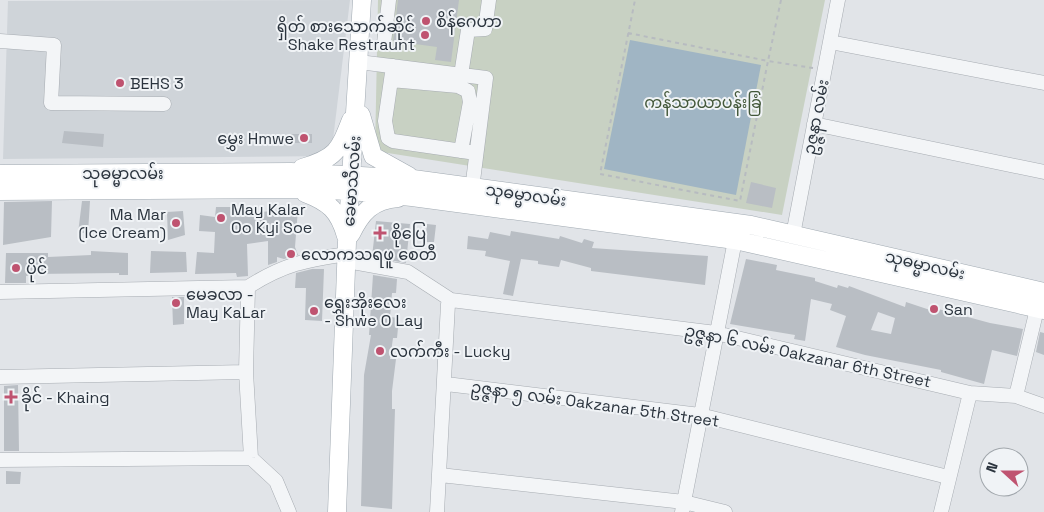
<svg xmlns="http://www.w3.org/2000/svg" width="1044" height="512" font-family="'Space Grotesk','Noto Sans Myanmar',sans-serif">
<style>
.built{fill:#cfd4d9}
.green{fill:#c8d1c3}
.water{fill:#a0b5c4}
.building{fill:#b9bec4;fill-rule:evenodd}
.lines{fill:none;stroke-linecap:round;stroke-linejoin:round}
.minor-casing{stroke:#a7acb2;stroke-width:15}
.major-casing{stroke:#a1aab2;stroke-width:19}
.path{stroke:#b7bbc0;stroke-width:2;stroke-dasharray:4 4;stroke-linecap:butt}
.minor{stroke:#f3f5f7;stroke-width:14}
.major{stroke:#fff;stroke-width:18}
.poi-dot{fill:#bf5370;stroke:#f0f3f6;stroke-width:2}
.labels{text-anchor:middle;dominant-baseline:central;stroke-width:4;stroke-linejoin:round;paint-order:stroke}
.poi-label{font-size:16px;fill:#2b343e;stroke:#f0f3f6;text-anchor:start}
.park-label{font-size:16px;fill:#43583a;stroke:#f0f3f6}
.street-label{font-size:16px;fill:#2b343e;stroke:#f0f3f6}
</style>
<rect width="100%" height="100%" fill="#e1e4e8"/>
<path class="built" d="M350,0L331,156L3,159L8,1Z"/>
<path class="green" d="M378,0H825L782,215L375,151Z"/>
<path class="water" d="M630,40L761,65L736,195L604,169Z"/>
<path class="building" d="M398,0H459L451,62L435,60L437,47L393,41Z
M64,131L104,134L103,147L62,143Z
M291,134H312V143H291Z
M751,182L776,188L772,208L746,203Z
M52,201L51,237L3,245L4,202Z
M82,201H90L88,233H78Z
M216,207H248V213L298,209L295,247L298,255L284,259L277,257V262L268,265V241L247,244L248,276L237,277L236,273L195,274L197,252L214,253L215,232L199,231L200,215L215,217Z
M183,211L185,235L168,240L167,212Z
M376,221L410,224L406,263L372,257Z
M427,224L436,225L434,242H425Z
M511,231L559,239L560,236L582,243L584,239L594,242L592,248L708,256L705,285L591,271V268L561,260L559,267L538,264V261L521,259L513,296L503,294L510,261L485,256L486,251L467,249L468,236L488,239L490,232L510,236Z
M91,251L128,253V275H119V273L34,274L26,276V283H5L6,253H48V257L91,255Z
M151,251L186,252L187,272L150,273Z
M746,259L777,265L776,270L815,278V281L837,288L838,285L848,288L849,286L905,307L906,302L930,310L931,307L990,323L1023,329L1017,356L992,350L984,384L941,372V370L865,355L836,347L846,316L830,310L832,304L811,299L805,341L794,339L795,335L730,324ZM878,312L895,318L891,334L871,330Z
M312,269H324L322,321L305,320L306,288H295L296,273Z
M373,275L397,279L396,293H392L390,317L399,318L397,338H393L390,359H396L392,391V409H395L392,509L361,506L364,375L371,335H369Z
M172,297H184V324L173,325Z
M1040,332L1044,333V355L1036,352Z
M18,385L19,451H4V386Z
M6,471L21,472L20,484H6Z"/>
<g class="lines">
<defs>
<path id="minor" d="M0,41L54,45L51,103L164,104
M830,42L1044,83
M384,43L389,0
M359,62L486,78L470,205
M393,66L385,121L388,138L393,141L476,153
M461,75L468,30L485,29L489,0
M391,80L458,86L468,91L470,102L461,151
M814,124L1044,172
M793,235L838,0
M347,261L408,272L451,300
M248,287L246,372L251,458L276,481L289,512
M248,287C284,264 306,260 347,254
M0,292L248,287
M451,300L716,333L970,393L1016,396L1044,406
M0,377L246,372
M446,384L700,415L948,477
M1016,396L1037,309
M0,460L251,458
M440,475L684,502L725,512
M437,512L448,304L451,300
M682,512L737,230
M941,512L970,393"/>
<path id="major" d="M361,115L373,156L409,176
M302,168C336,158 339,151 351,120
M0,174L291,172L413,179L751,225L1044,292
M0,191L292,189L352,191L412,197L735,240L1044,310
M305,193C329,202 339,211 346,236
M351,234C361,213 372,200 398,198
M337,512L347,242L362,0"/>
</defs>
<use href="#minor" class="minor-casing"/>
<use href="#major" class="major-casing"/>
<path class="path" d="M781,0L768,61L813,68
M628,33L768,61L740,201L600,174L635,0"/>
<use href="#minor" class="minor"/>
<use href="#major" class="major"/>
</g>
<g class="poi-dot">
<circle cx="426" cy="21" r="5"/>
<circle cx="425" cy="35" r="5"/>
<circle cx="120" cy="83" r="5"/>
<circle cx="304" cy="138" r="5"/>
<circle cx="221" cy="218" r="5"/>
<circle cx="176" cy="223" r="5"/>
<path d="M377.5 225.5h5v5h5v5h-5v5h-5v-5h-5v-5h5z"/>
<circle cx="291" cy="254" r="5"/>
<circle cx="16" cy="268" r="5"/>
<circle cx="176" cy="303" r="5"/>
<circle cx="934" cy="309" r="5"/>
<circle cx="314" cy="311" r="5"/>
<circle cx="380" cy="351" r="5"/>
<path d="M8.5 389.5h5v5h5v5h-5v5h-5v-5h-5v-5h5z"/>
</g>
<g class="labels">
<g class="poi-label">
<text x="436" y="21">စိန်ဂေဟာ</text>
<text x="415" y="26" text-anchor="end">ရှိတ် စားသောက်ဆိုင်<tspan x="415" dy="18">Shake Restraunt</tspan></text>
<text x="130" y="83">BEHS 3</text>
<text x="294" y="138" text-anchor="end">မွှေး Hmwe</text>
<text x="231" y="209">May Kalar<tspan x="231" dy="18">Oo Kyi Soe</tspan></text>
<text x="166" y="214" text-anchor="end">Ma Mar<tspan x="166" dy="18">(Ice Cream)</tspan></text>
<text x="391" y="233">စိုပြေ</text>
<text x="301" y="254">လောကသရဖူ စေတီ</text>
<text x="26" y="268">ပိုင်</text>
<text x="186" y="294">မေခလာ -<tspan x="186" dy="18">May KaLar</tspan></text>
<text x="324" y="302">ရွှေးအိုးလေး<tspan x="324" dy="18">- Shwe O Lay</tspan></text>
<text x="944" y="309">San</text>
<text x="390" y="351">လက်ကီး - Lucky</text>
<text x="21" y="397">ခိုင် - Khaing</text>
</g>
<g class="park-label">
<text x="703" y="102">ကန်သာယာပန်းခြံ</text>
</g>
<g class="street-label">
<text transform="translate(816 117) rotate(-79)">ဥဇ္ဇနာ လမ်း</text>
<text x="123" y="173">သုဓမ္မာလမ်း</text>
<text transform="translate(352 181) rotate(-86)">ခေမာသီလမ်း</text>
<text transform="translate(526 195) rotate(8)">သုဓမ္မာလမ်း</text>
<text transform="translate(925 265) rotate(13)">သုဓမ္မာလမ်း</text>
<text transform="translate(808 356) rotate(12)">ဥဇ္ဇနာ ၆ လမ်း Oakzanar 6th Street</text>
<text transform="translate(595 404) rotate(8)">ဥဇ္ဇနာ ၅ လမ်း Oakzanar 5th Street</text>
</g>
</g>
<g transform="translate(1004 472) rotate(291)"><circle r="24" fill="#f0f3f6" stroke="#a1a7ac"/>
<path d="M0-4L9 19L0 12L-9 19Z" fill="#bf5370"/>
<text y="-8" font-size="14" font-weight="bold" text-anchor="middle" fill="#2b343e">N</text>
</g>
</svg>
